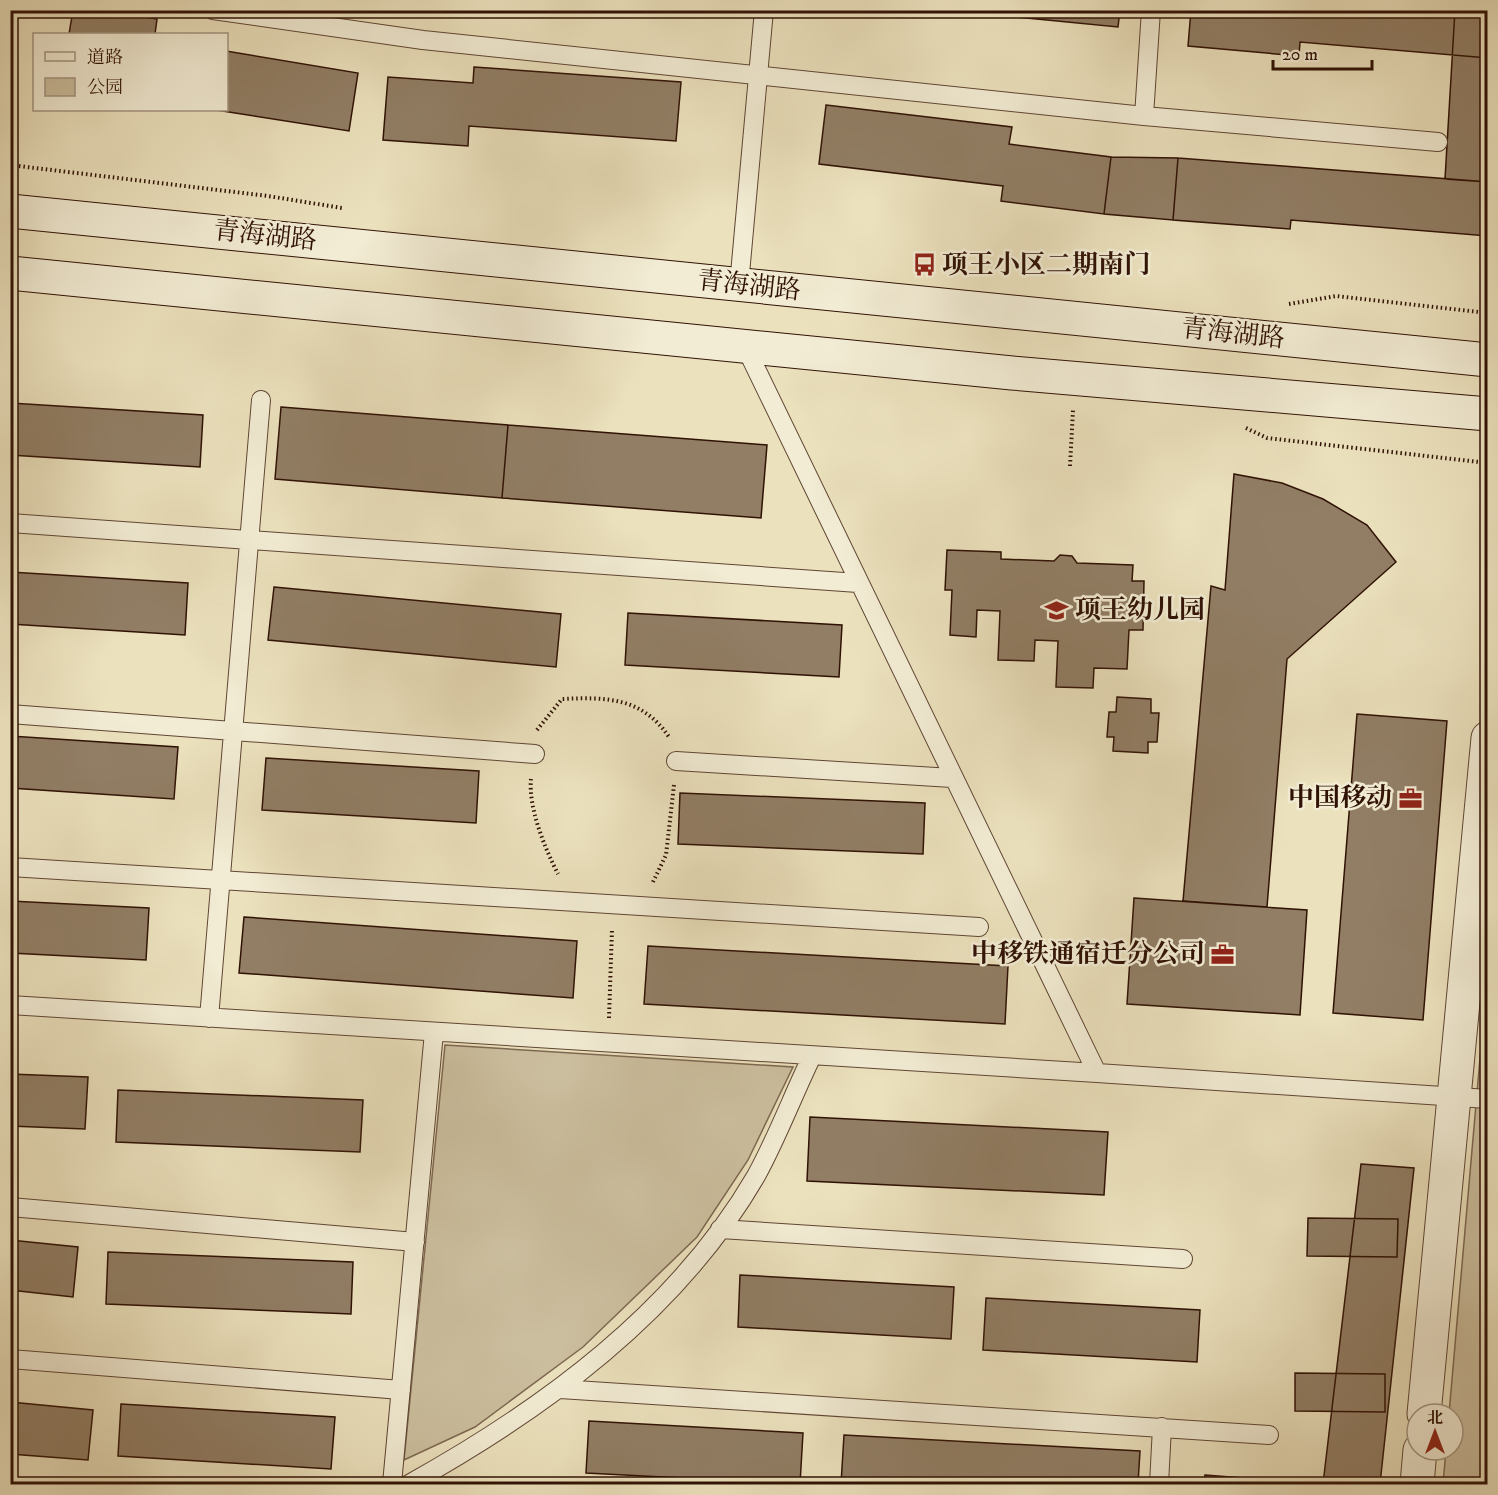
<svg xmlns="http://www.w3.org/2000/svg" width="1498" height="1495" font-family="'IM FELL DW Pica','Noto Serif SC',serif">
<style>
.green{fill:#cbbe9e;stroke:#7e6852;stroke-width:1.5}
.building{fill:#917e65;stroke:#301205;stroke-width:1.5}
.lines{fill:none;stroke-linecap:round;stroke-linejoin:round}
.service-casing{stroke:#5f4633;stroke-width:20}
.minor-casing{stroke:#5f4633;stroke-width:35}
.secondary-casing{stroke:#301205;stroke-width:35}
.path{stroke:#301205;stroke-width:4;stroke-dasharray:1.5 3;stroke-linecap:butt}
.service{stroke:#f2ecd4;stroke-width:18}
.minor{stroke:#f2ecd4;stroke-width:33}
.secondary{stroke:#f2ecd4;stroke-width:33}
.labels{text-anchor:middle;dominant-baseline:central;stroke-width:5;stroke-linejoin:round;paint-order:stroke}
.street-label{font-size:26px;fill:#301205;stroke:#f2ecd4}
.poi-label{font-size:26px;font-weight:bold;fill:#301205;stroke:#f2ecd4;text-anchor:start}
</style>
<rect width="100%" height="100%" fill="#ebe1bd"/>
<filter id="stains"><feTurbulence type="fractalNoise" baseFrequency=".00333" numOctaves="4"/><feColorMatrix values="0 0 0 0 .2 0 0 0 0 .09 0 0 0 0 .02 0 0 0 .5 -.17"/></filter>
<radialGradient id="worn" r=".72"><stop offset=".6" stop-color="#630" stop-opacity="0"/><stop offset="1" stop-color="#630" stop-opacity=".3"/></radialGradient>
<path class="green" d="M1487,978V1484H1443L1446,1450H1453V1414H1449Z
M445,1045L793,1067L748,1160L697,1237L583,1347L475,1427L404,1460Z"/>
<path class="building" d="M73,10H103L157,19L155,34H69Z
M945,10H1016L1015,17Z
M1016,10H1120L1118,27L1015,17Z
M1191,10H1488V58L1300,42L1299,56L1188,46Z
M1455,10H1488V182L1445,179Z
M226,51L358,73L349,131L216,110H226Z
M474,67L681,82L676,141L469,126L468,146L383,140L388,77L473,83Z
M826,105L1012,127L1009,144L1111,157L1104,214L1001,201L1003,186L819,164Z
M1111,157L1178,158L1173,220L1104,214Z
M1178,158L1488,182V236L1291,220L1290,229L1173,220Z
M10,403L203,415L200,467L10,455Z
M281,407L508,425L502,498L275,479Z
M508,425L767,445L761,518L502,498Z
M1234,474L1282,483L1323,499L1367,525L1396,562L1287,659L1267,907L1183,901L1211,586L1225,590Z
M947,550L1001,552V559L1054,561L1060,555L1072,556L1077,563L1133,565L1132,581H1144L1143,630H1129L1127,669L1094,668L1093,688L1056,687L1058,641L1035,640L1034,661L998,660L1000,611L977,610L976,637L950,635L952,590H945Z
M10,572L188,583L185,635L10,624Z
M274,587L561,614L556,667L268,640Z
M628,613L842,625L839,677L625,665Z
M1117,697L1151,699V713H1159L1157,742H1148V753L1113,751L1114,737H1107L1109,712H1116Z
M1357,714L1447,721L1423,1020L1333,1013Z
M10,736L178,747L174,799L10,788Z
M266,758L479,771L476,823L262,810Z
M680,793L925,803L923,854L678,844Z
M1134,898L1307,910L1300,1015L1127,1004Z
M10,901L149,908L146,960L10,953Z
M244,917L577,941L573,998L239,973Z
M648,946L1008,966L1005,1024L644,1004Z
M10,1074L88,1077L85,1129L10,1126Z
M118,1090L363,1100L360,1152L116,1142Z
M810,1117L1108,1132L1104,1195L807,1181Z
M1361,1164L1414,1168L1380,1484H1323Z
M1308,1218L1398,1219L1397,1257L1307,1256Z
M10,1240L78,1247L73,1297L10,1290Z
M108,1252L353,1262L351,1314L106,1304Z
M740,1275L954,1287L951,1339L738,1327Z
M986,1298L1200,1310L1197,1362L983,1350Z
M1295,1373L1385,1374V1412L1295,1411Z
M10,1402L93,1410L88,1460L10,1454Z
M121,1404L335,1417L331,1469L118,1456Z
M589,1421L803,1433L800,1484L586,1473Z
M844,1435L1140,1451L1138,1484H841Z
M1205,1475L1243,1478V1484H1204Z
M1172,1480L1195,1481V1484H1172Z"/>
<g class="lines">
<defs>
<path id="service" d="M213,10L423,40L1144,116L1438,142
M1144,116L1151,10
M739,285L764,10
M745,346L1097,1073L1488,1099
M10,523L858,583
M10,714L535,754
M676,761L952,778
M10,867L979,927
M10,1005L1097,1073
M209,1018L261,400
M10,1207L415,1242
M720,1229L1183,1259
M10,1359L401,1390
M560,1389L1269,1435
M392,1484L434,1032
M409,1484C544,1409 677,1312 756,1176C777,1138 793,1095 812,1056
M1159,1484L1162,1427"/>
<path id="minor" d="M1424,1414L1488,738
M1417,1484L1420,1450"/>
<path id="secondary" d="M10,211L1488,360
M10,273L1012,373L1488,414"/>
</defs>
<use href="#service" class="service-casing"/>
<use href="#minor" class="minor-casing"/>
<use href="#secondary" class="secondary-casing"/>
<path class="path" d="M10,165L268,196L342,208
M1289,304L1336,296L1488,313
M1246,428L1267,438L1488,463
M1070,466L1073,410
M537,730L562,699C606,697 642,697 669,737
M531,779C528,807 545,849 558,874
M653,882L666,855L674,785
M609,1018L612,929"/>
<use href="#service" class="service"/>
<use href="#minor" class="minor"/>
<use href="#secondary" class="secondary"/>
</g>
<defs>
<symbol id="bus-bare" viewBox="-9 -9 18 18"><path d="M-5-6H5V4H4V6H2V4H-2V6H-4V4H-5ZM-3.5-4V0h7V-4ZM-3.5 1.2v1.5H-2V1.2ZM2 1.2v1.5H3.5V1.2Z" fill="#8f2418" stroke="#f2ecd4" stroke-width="2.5" paint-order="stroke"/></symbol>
<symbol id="school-bare" viewBox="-9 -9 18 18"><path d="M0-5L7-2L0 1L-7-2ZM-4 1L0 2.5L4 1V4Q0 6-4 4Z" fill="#8f2418" stroke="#f2ecd4" stroke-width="2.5" paint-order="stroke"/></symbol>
<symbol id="office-bare" viewBox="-9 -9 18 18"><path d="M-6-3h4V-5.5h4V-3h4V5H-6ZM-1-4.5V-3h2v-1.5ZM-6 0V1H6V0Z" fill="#8f2418" stroke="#f2ecd4" stroke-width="2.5" paint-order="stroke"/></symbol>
</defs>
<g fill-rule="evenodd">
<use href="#bus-bare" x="908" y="248" width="33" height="33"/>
<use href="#school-bare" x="1040" y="594" width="33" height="33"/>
<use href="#office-bare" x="1394" y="782" width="33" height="33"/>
<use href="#office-bare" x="1206" y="938" width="33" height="33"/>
</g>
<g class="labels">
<g class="street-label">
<text transform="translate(265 236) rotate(6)">青海湖路</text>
<text transform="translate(749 286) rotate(6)">青海湖路</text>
<text transform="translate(1233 334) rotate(6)">青海湖路</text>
</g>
<g class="poi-label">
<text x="942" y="265">项王小区二期南门</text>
<text x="1075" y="610">项王幼儿园</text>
<text x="1392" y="798" text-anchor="end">中国移动</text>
<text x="1205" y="954" text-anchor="end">中移铁通宿迁分公司</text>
</g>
</g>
<rect width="1498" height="1495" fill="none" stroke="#ebe1bd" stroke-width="36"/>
<rect x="12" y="12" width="1474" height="1471" fill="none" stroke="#301205" stroke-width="3"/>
<rect x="18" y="18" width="1462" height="1459" fill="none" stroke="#301205" stroke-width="1.5"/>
<rect x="33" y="33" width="195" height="78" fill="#f2ecd4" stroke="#a49581" stroke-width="1.5"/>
<rect x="45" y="52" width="30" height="9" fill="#f2ecd4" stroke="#a49581" stroke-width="1.5"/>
<text x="87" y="63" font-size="18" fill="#301205">道路</text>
<rect x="45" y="78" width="30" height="18" fill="#cbbe9e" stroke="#a49581" stroke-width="1.5"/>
<text x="87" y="93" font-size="18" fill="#301205">公园</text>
<g transform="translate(1435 1432)"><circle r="28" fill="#f2ecd4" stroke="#a49581" stroke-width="1.5"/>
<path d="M0-4.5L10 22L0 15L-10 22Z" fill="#8f2418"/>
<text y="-9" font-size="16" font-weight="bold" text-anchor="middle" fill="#301205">北</text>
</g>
<path d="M1273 60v9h99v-9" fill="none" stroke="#301205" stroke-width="3"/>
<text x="1282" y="60" font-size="18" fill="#301205" stroke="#f2ecd4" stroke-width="4.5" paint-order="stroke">20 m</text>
<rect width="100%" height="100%" filter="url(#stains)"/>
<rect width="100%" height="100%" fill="url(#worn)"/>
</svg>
